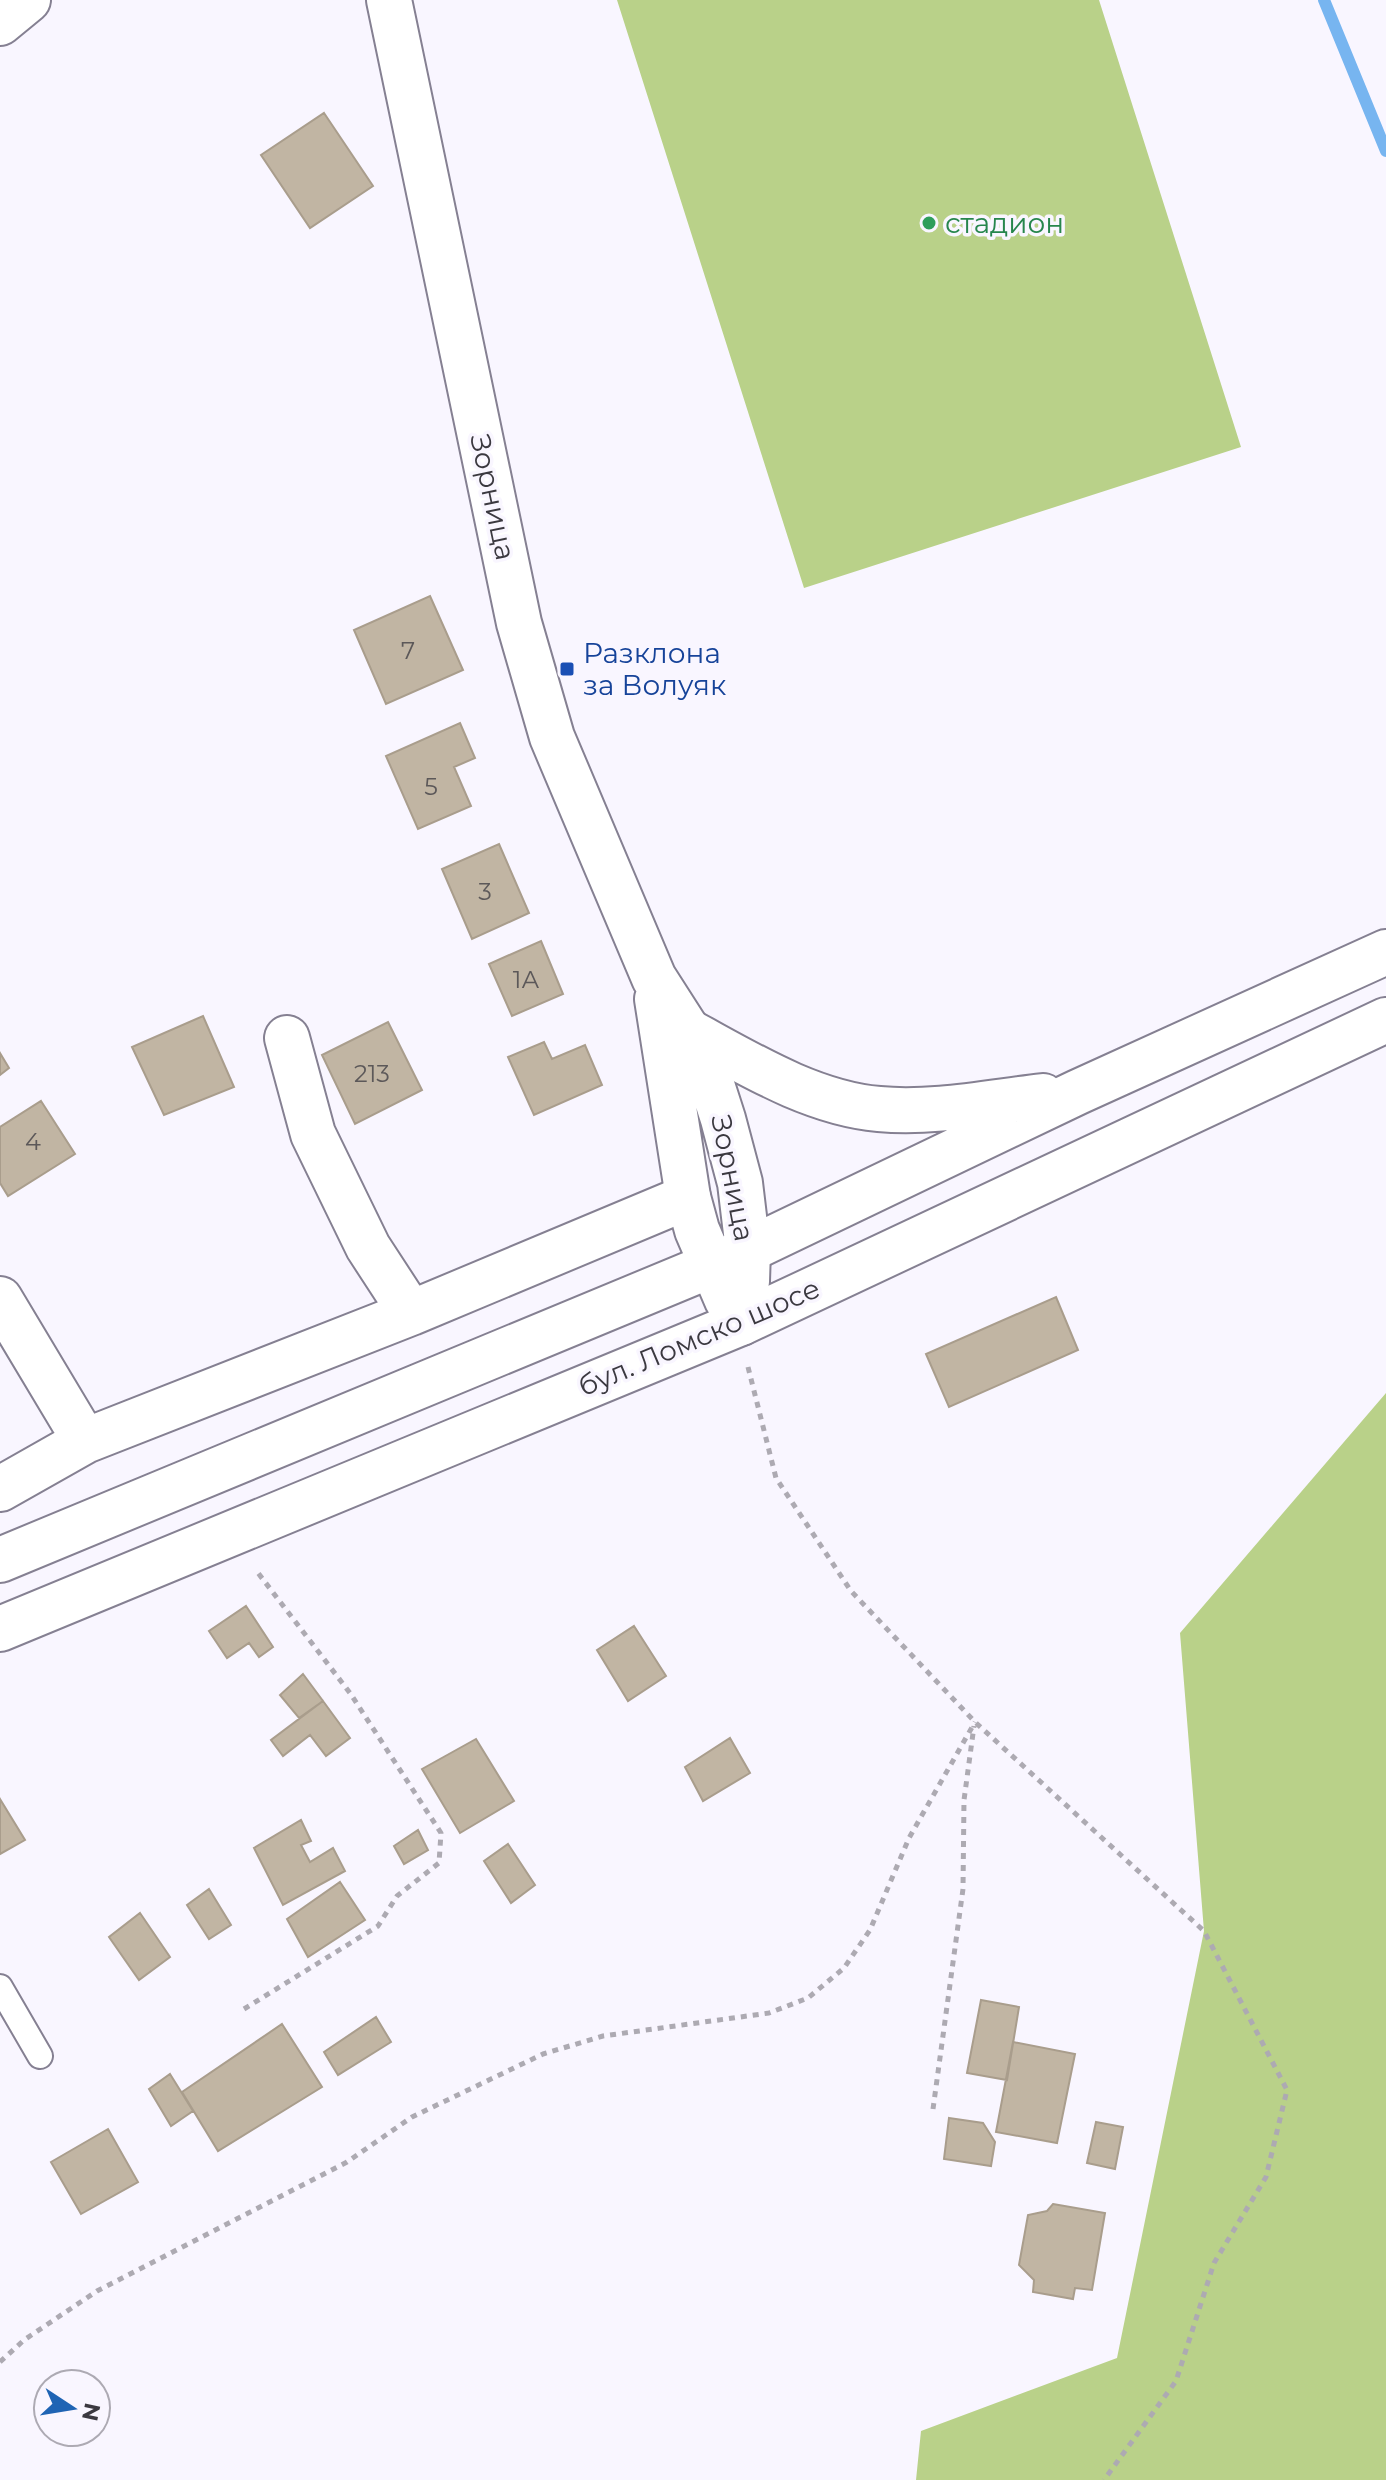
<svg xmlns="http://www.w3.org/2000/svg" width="1386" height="2480" font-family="Montserrat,sans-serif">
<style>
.green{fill:#b9d189}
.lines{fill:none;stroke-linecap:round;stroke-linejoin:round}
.stream{stroke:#77b5f0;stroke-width:12}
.building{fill:#c1b5a3;stroke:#a99d8c;stroke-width:2}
.service-casing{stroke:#858092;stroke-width:28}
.minor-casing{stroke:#858092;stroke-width:48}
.tertiary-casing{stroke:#858092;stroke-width:48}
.secondary-casing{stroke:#858092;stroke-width:48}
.path{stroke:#adaab2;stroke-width:5;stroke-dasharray:6 6;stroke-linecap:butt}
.service{stroke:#fff;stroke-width:24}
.minor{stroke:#fff;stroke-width:44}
.tertiary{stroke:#fff;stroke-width:44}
.secondary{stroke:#fff;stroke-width:44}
.leisure-dot{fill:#2e9e5b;stroke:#f9f6ff;stroke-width:3}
.transit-dot{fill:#1a4fb4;stroke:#f9f6ff;stroke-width:3}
.labels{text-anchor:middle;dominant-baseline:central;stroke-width:7;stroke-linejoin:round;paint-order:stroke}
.number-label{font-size:24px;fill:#5c5859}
.leisure-label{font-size:28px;fill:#27864d;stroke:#f9f6ff;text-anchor:start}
.street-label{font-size:28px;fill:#3b3940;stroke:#f9f6ff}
.transit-label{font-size:28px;fill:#164399;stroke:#f9f6ff;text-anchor:start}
</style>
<rect width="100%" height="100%" fill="#f9f6ff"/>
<path class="green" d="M617,0H1099L1241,447L804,588Z
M1386,1393V2480H916L921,2431L1117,2358L1204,1931L1180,1633Z"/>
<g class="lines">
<path class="stream" d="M1324,0L1386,151"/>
</g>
<path class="building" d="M324,113L373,186L310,228L261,155Z
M430,596L463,670L386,704L354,630Z
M460,723L475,758L454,767L471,806L418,829L386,756Z
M499,844L529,913L472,939L442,869Z
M541,941L563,994L512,1016L489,964Z
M203,1016L234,1087L164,1115L132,1047Z
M388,1022L422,1090L355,1124L322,1055Z
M544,1042L552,1059L585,1045L602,1085L534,1115L508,1057Z
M0,1053L9,1068L0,1075Z
M41,1101L75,1154L8,1196L0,1183V1127Z
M1056,1297L1078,1350L949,1407L926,1354Z
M246,1606L273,1647L259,1657L249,1643L227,1658L209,1631Z
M634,1626L666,1676L628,1701L597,1650Z
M303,1674L323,1701L299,1718L280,1695Z
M323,1701L350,1738L326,1756L310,1735L283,1756L271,1740Z
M730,1738L750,1773L703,1801L685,1767Z
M476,1739L514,1801L460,1833L422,1769Z
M0,1799L25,1840L0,1854Z
M301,1820L311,1841L301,1845L310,1862L333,1848L345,1871L283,1905L254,1848Z
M418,1830L428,1850L404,1864L394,1846Z
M508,1844L535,1885L511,1903L484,1861Z
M340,1882L365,1920L308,1957L287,1919Z
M209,1889L231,1925L209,1939L187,1905Z
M140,1913L170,1957L139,1980L109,1937Z
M981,2000L1019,2007L1007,2080L967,2073Z
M376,2017L391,2042L338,2075L324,2052Z
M282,2024L322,2087L218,2151L182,2092Z
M1013,2042L1075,2054L1057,2143L996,2132Z
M170,2074L193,2111L171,2126L149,2089Z
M949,2118L983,2123L995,2142L991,2166L944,2159Z
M1096,2122L1123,2127L1115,2169L1087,2163Z
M108,2129L138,2182L81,2214L51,2162Z
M1053,2204L1105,2213L1092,2290L1075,2288L1073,2299L1033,2292L1034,2280L1019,2265L1028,2215L1047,2211Z"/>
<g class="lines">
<defs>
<path id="service" d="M0,1987L40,2056"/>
<path id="minor" d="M0,23L28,0
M287,1038L313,1134L368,1247L411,1313
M0,1299L85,1441
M0,1489L85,1441L411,1313L688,1197"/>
<path id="tertiary" d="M389,0L519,623L552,737L654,978L688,1031L707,1069L723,1119L740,1183L748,1250L747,1281L741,1323
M657,999L688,1197L697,1230L727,1300"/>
<path id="secondary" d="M688,1031C747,1063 811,1103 879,1109C933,1114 990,1102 1043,1096
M0,1560L748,1250L1078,1092L1386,952
M0,1629L741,1323L1386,1020"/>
</defs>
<use href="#service" class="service-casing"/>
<use href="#minor" class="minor-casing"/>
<use href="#tertiary" class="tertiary-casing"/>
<use href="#secondary" class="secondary-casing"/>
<path class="path" d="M748,1367L776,1478L851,1591L975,1722L1204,1931L1287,2090L1266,2177L1214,2263L1176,2381L1104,2480
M244,2009L378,1926L397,1896L439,1863L441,1833L350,1693L255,1569
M933,2109L963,1889L964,1800L974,1726
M0,2362L24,2340L97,2291L347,2162L412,2117L543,2054L603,2036L769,2013L808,1998L844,1968L870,1930L909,1838L975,1722"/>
<use href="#service" class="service"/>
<use href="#minor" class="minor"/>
<use href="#tertiary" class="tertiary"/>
<use href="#secondary" class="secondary"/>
</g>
<circle class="leisure-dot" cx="929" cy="223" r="8"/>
<rect class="transit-dot" x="559" y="661" width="16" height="16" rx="4"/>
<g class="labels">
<g class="number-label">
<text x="408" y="650">7</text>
<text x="431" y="786">5</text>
<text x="485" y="891">3</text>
<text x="526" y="979">1А</text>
<text x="372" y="1073">213</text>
<text x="33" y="1141">4</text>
</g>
<g class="leisure-label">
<text x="945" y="223">стадион</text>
</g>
<g class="street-label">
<text transform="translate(493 497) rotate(78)">Зорница</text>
<text transform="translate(733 1178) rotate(79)">Зорница</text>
<text transform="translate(699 1337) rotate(-23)">бул. Ломско шосе</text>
</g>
<g class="transit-label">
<text x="583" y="653">Разклона<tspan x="583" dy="32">за Волуяк</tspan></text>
</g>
</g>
<g transform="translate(72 2408) rotate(102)"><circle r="38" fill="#f9f6ff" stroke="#adaab3" stroke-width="2"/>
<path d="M0-6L14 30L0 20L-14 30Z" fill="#1f64b4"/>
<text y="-12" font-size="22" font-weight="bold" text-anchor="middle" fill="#3b3940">N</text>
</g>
</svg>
